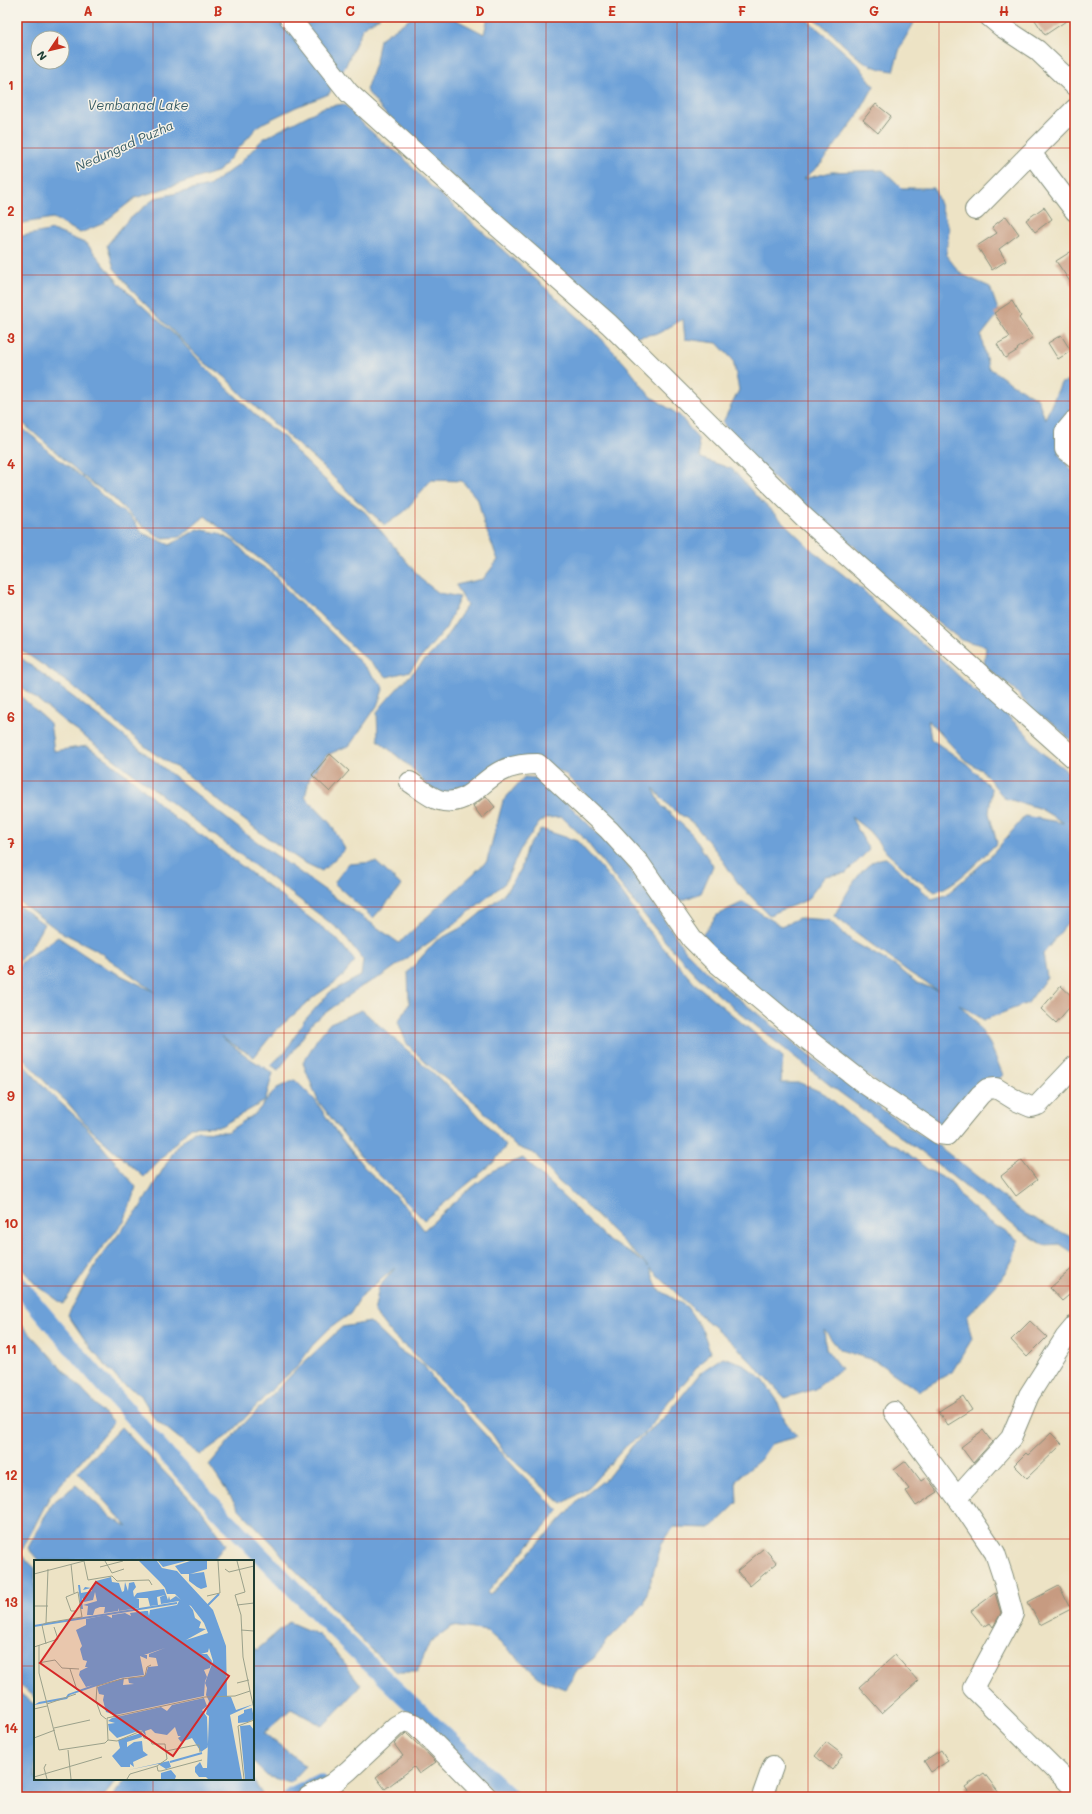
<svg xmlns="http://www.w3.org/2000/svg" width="1092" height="1814" font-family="Mali,sans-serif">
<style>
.water{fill:#6ca0d8;stroke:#466e86;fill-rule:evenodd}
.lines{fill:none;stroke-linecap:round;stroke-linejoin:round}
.canal{stroke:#6ca0d8;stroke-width:17}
.building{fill:#c79b81}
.minor-casing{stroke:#86907c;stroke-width:22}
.minor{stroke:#fff;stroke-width:20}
.grid{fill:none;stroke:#c8321e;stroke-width:1;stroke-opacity:0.55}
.labels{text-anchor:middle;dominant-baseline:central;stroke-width:3;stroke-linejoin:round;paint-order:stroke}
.water-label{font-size:13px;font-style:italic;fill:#365b65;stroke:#f7f3e8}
.inset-river{fill:none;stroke:#6ca0d8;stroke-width:2}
.inset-road{fill:none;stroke:#9ba18b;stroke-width:1}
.view{fill:#d62828;fill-opacity:0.15;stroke:#d62828;stroke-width:2}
.inset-edge{fill:none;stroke:#1f3d34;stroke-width:2}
.neatline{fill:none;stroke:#c8321e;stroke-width:1.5}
.grid-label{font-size:13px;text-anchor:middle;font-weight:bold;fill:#c8321e}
</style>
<rect width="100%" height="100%" fill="#f7f3e8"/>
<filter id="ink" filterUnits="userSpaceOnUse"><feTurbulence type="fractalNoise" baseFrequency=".025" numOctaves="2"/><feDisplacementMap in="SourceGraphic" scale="8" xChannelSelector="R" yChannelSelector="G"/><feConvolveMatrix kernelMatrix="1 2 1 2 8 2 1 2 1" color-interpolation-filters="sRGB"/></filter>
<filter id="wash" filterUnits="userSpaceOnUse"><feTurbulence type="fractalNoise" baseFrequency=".012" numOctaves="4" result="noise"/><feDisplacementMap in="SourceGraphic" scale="16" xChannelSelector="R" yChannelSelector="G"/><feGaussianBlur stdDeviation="0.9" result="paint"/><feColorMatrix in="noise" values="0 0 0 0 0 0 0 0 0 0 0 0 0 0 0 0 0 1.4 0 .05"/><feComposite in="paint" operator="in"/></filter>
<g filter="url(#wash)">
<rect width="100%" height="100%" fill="#ede3c5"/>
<path class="water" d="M18,17H380L363,27L346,65L329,94L296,107L259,125L219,171L135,198L102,224L80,233L53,218L17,224ZM38,38H62V62H38Z
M413,17H451L484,34L488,17H804L857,63L874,86L858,115L821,164L804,179L831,172L883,170L902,188H934L949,229L946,255L961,274L990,287L999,313L981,336L988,367L1012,384L1038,399L1045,419L1061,383L1075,380V423L1058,453L1075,474V744L1052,723L1032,710L1014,689L984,666L986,646L961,640L933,618L874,567L854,546L809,510L734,442L723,422L739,390L733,360L717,343L685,339L683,319L659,333L631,338L393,123L366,90L376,61L380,39Z
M811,17H894L914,23L901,45L893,71C887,70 880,69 875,67C849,57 834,30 811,17Z
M344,104L366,127L386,145L402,156L424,180L595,332L626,365L649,395L680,416L698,439L700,458L732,469L757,497L813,551L864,591L883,612L937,655L972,689L1001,710L1023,730L1042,753L1062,767L1075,779V917L1071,919L1043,954L1047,977L1028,1003L984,1020L959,1004L974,1020L990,1044L1003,1075L942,1133L696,944L717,915L743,902L781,926L799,918L829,920L852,941L897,967L917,983L937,990L910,973L834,916C845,898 862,858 886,858L932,899L946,895L991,856L1025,816L1064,823L1039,808L1004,798L983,771L965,760L928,720L931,739L967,764L992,789L989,813L997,843C978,861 960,883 935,892L915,878L887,853L869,831L851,817L869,850L846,873L825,876L807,900L769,915L738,883L717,852L693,823L671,808L653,788L661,805L692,834L713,866L701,893L670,905L615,824L565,774L545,764L437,799L415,771L378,740L377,712C395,689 415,671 434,651C447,637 457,621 467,605L456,585L483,579L498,560L484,524L478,500L462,481L431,480L404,512L385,525L353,497L322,466L244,397L225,377L205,363L137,296L114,268L107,245L126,222L155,198L209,186L239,164L263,139L324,107Z
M53,230L87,244L118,282L137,301L179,339L204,366L265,424L285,438L299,455L339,493L365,512L423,581L439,593L460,597L446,628L410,671L387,677L355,649L317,612L296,595L275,571L205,516L180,537L160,538L139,523L111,496L90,482L17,418V237Z
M17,425L35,438L49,452L82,477L114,506L131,517L142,533L170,545L198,529L218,533L235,542L250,558L271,572L292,596L335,636L384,687L377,706L350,745L327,755L310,776L305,797L330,823L345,849L322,871L303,862L265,836L211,795L188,775L152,752L71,685L17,647Z
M17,655L101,718L246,834L399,943L487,861L503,801L524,777L537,778L561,797L593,829L628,866L685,950L714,979L823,1066L890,1115L940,1147L1023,1213L1075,1239V1254L1060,1244L1044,1245L1018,1229L932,1160L831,1086L730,1005L697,976L664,940L582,836L562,817L547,818L539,823L520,850L505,883L448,929L382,976L362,986L313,1022L292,1053L278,1070L271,1065L286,1051L304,1021L330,992L361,976L363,960L341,931L65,722L17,683Z
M17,693L50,723L54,751L87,746L106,759L134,781L177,820L201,835L336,938L355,961L340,979L315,996L275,1031L254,1057L221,1037L252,1060L273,1073L265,1101L221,1126L190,1127L144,1177L90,1129L67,1102L48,1085L17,1051V967L26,958L58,937L98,964L155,992L95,949L59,931L17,900Z
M541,829L577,841L617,886L647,929L694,983L783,1057L781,1083H801L825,1094L855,1119L887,1141L905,1151L927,1169L951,1182L962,1198L987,1220L1018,1240L1013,1259L1000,1281L967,1317L972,1339L952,1372L918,1391L876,1361L840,1350L824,1330L826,1349L841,1369L815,1389L785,1398L736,1346L692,1308L650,1268L658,1289L687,1307L703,1331L710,1352L668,1402L645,1433L627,1445L589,1487L562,1504L504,1452L492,1434L419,1358L394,1337L374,1312L379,1287L395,1268L362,1295L350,1314L330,1328L312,1346L297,1367L275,1386L231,1433L200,1455L155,1419L140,1394L121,1383L91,1349L68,1315L99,1259L125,1226L138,1211L177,1146L194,1131L227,1132L256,1113L277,1088L295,1080L315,1100L337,1133L364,1167L407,1208L424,1230L465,1193L494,1170L523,1158L610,1242L630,1252L649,1267L580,1200L558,1181L535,1154L515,1146L478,1105L427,1064L407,1044L398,1022L409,1004L408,972L436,941L466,925L505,893L521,869L526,849Z
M376,862L402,886L373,918L334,883L348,864Z
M17,905L44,924L31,947L17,963Z
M362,1010L469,1105L506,1146L493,1163L424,1220L361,1157L318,1101L303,1063L317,1039L330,1023Z
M17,1058L55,1098L82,1122L136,1187L124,1222L100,1250L63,1304L35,1284L17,1263Z
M17,1320L113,1423L49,1498L20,1554L35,1568V1698L17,1683Z
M370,1322L399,1350L424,1366L436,1383L454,1400L516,1469L559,1511L487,1593L490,1595L580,1499L608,1477L633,1445L665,1417L701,1372L723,1357L743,1364L763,1380L777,1400L785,1421L797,1437L771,1444L760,1460L736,1480L737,1503L711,1528L674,1527L662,1543L644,1604L608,1640L594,1658L578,1670L565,1689L542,1680L487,1631L452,1626L430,1642L417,1672H397L370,1648L313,1588L288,1563L275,1546L239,1509L209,1465L241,1427L299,1367L342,1327Z
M121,1427L202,1511L226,1544L212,1561H160L157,1559L158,1561H39L28,1548L52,1503L76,1485L112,1518L128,1527L78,1472Z
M289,1622L319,1635L334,1650L361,1685L323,1726L291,1709L264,1733L306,1766L290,1783L267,1776L253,1761V1648L257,1650Z
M17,1691L35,1705V1779H118L103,1797H17Z
M124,1779H252L262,1794L260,1797H112L125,1781Z"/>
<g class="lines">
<path class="canal" d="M17,1283C121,1407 230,1528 346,1641C400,1694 455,1745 510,1797
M291,1797L320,1783"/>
</g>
<g id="blocks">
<path class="building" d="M1033,17H1072L1045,35Z
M876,104L891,116L878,133L863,120Z
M1044,207L1052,219L1035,232L1026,220Z
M1006,216L1019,234L999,249L1006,261L992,270L977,246L997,233L992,227Z
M1075,249V289L1056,261Z
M1012,301L1021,316L1019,318L1033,337L1017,349L1018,350L1005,358L997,344L1010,337L994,313Z
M1061,335L1071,351L1058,359L1048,343Z
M330,754L349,771L330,792L312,775Z
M486,796L495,807L482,818L473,806Z
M1061,986L1075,999V1001L1056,1023L1041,1009Z
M1022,1160L1037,1180L1016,1196L1001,1176Z
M1075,1266V1290L1062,1301L1050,1288Z
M1030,1321L1047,1337L1027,1357L1011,1340Z
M963,1396L972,1410L948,1425L939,1411Z
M983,1430L992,1442L973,1463L961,1447Z
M1051,1433L1062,1444L1027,1478L1014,1465L1026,1453L1028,1455Z
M906,1461L921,1481L927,1477L938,1492L916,1506L906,1491L909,1489L894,1470Z
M764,1548L777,1563L750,1586L737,1571Z
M1059,1586L1071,1609L1040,1625L1028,1602Z
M995,1593L1001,1613L993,1627L990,1623L984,1627L971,1611Z
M895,1655L918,1681L882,1713L859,1687Z
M406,1733L436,1762L419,1774L414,1767L385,1789L376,1777L403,1756L394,1744Z
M826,1742L843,1755L832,1770L815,1756Z
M941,1750L948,1761L931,1772L924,1761Z
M984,1773L1002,1797H972L965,1787Z"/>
</g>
</g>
<g filter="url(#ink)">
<use href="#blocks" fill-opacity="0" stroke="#86907c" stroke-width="1"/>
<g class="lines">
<defs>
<path id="minor" d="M289,17L349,93L463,196L609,324L806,519L1075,759
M990,17L1002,27L1037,50L1075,86
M1075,109L1031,153L1075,211
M975,210L1031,153
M1075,420L1065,432V449L1075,457
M410,782C419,788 429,797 439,800C467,808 480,781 501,771C513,765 526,764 538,764L609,830L640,864L692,939L711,958L807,1039L865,1084L939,1134L947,1135L980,1095L987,1089L996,1088L1017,1101L1031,1107L1038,1105L1075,1066
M894,1412L964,1507L995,1553L1003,1577L1013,1614L973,1688L1075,1789
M957,1498L1011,1438L1029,1395L1065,1338L1075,1326
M763,1794L773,1766
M308,1797L332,1784L348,1771L396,1726L405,1721L415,1724L487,1797"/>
</defs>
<use href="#minor" class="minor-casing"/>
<use href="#minor" class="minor"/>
</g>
</g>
<path class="grid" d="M153,17V1561M284,17V1797M415,17V1797M546,17V1797M677,17V1797M808,17V1797M939,17V1797M17,148H1075M17,275H1075M17,401H1075M17,528H1075M17,654H1075M17,781H1075M17,907H1075M17,1033H1075M17,1160H1075M17,1286H1075M17,1413H1075M17,1539H1075M17,1666H35M253,1666H1075M153,1779V1797"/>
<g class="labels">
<g class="water-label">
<text x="138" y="104">Vembanad Lake</text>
<text transform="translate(124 145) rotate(-24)">Nedungad Puzha</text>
</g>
</g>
<g transform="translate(34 1560)">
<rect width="220" height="220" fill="#ede3c5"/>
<path d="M105,1H123L128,8L143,11L179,50L192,86L193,136L197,137L202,150L220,144L196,155L208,219H174L172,217H165L161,212V207L166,202L169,208H173L175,156L172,154L175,141L172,135L173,128L171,123L179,101L175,88L174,92L167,94H173L178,101L176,108L170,110L173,117L171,121L170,136L81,155L72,152L69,140L70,135L65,134L63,127L90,118L89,125L100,124L95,123L94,118L109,117L112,114L114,107L124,106L122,98L115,97V94L131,88L110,95H113V99L106,96L110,115L87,118L36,135L33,139L0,145L5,142L32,137L34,134L59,125L52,127L45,115L46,111L54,107H51L53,101L49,100L46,89L48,86L42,70L52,65V59L72,55L78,58V55L91,53L97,56L96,53L111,51H114L115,56L116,50L143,45L145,41L127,44L126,37L131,35L123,37L124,45L116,46L114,38H102L105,39V48L85,51L84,48V51L70,53L71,47H66L61,49L59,55H53L54,46L49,45L63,41L61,32L59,40L50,42L49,38L46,42L47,33L58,31L57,28L49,30L51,27L57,28L62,21L77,17L78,22L85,23L88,32L90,31L91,22L94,31L95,23L100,22L102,27L99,31L100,37L103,33L130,29L134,40L135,36L136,40L142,36L147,40L141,34H133L131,28L125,21ZM155,45L157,46L170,63L174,73L152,80L172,69L165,68L167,62L161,58L159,50ZM124,1H152L129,7ZM156,1H173V9L156,14L170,12L173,27L167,29L163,27L155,21V14H147L141,6ZM170,138L173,146L168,150L173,157L174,187L167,192L158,178L147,182L144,178L147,176H144L141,167L133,175L121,173L117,169L111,171L112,176L107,170L83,178L75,170L74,164L81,163L74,161L78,158L127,147L133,151L138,145ZM218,148L220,159L214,162L204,163V156L210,153V150ZM216,165L220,170V219H211L206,166ZM107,173L108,177L93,182V187L100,182L108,181L109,191L114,195L99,202L100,207L96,204V207H87L78,196L86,188L84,180ZM135,201L137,207L132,209L124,204L94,210ZM137,210L142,216L141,219H127V213Z" fill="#6ca0d8" fill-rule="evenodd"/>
<path class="inset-river" d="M45,25L48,49M173,46L185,34M0,66L143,43M136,202L168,193"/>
<path class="inset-road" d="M50,1L54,20L78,16L83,21L115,20L118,25M71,1L78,13L90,9M203,1L211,32L201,35L207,55L209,97L216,131M37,4L40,33M66,7L89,1M191,9L195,12L220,6M0,14L50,1M173,36L186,33L184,1M203,45L220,43M0,46H14M12,63L48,57L44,32L32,37L37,51H41M207,70L220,71M12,84L8,65L12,63L14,9M5,85V113L25,190L71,183L74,180M0,87L24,79L20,67M4,103L21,100L28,108L45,109M36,109L43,130M203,123L215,120M13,144L42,134M0,149L13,146M72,159L67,155L62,141L63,126L88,119L111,116L113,107L117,105M20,168L56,160M0,178L21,170M74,180L73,158L171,137L201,136L216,131L220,149M74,180L83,181L107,171L110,178L116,179L118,184H131L133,199L123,206L96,214L93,219M34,190L37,219M132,191L162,185H165L166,192M12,204L10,208L13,219M123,206L124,211H127L168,200M1,219L0,217L68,197M210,219L204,166L220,160"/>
<path class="view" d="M62,22L195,116L139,196L6,103Z"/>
<rect width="220" height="220" class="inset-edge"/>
</g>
<rect width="1092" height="1814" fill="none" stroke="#f7f3e8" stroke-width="44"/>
<g transform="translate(50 50) rotate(235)"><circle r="19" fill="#f7f3e8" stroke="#a1aaa0"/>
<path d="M0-3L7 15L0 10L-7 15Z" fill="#c8321e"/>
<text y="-6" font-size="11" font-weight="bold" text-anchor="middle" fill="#1f3d34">N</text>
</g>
<rect x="22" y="22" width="1048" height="1770" class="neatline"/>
<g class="grid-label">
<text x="88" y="16">A</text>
<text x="218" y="16">B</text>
<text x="350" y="16">C</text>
<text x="480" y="16">D</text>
<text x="612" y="16">E</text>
<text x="742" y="16">F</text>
<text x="874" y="16">G</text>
<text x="1004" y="16">H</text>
<text x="11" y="90">1</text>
<text x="11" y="216">2</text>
<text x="11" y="343">3</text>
<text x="11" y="469">4</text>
<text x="11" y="595">5</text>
<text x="11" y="722">6</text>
<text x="11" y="848">7</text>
<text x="11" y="975">8</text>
<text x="11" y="1101">9</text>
<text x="11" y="1228">10</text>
<text x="11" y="1354">11</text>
<text x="11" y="1480">12</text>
<text x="11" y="1607">13</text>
<text x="11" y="1733">14</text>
</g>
</svg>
